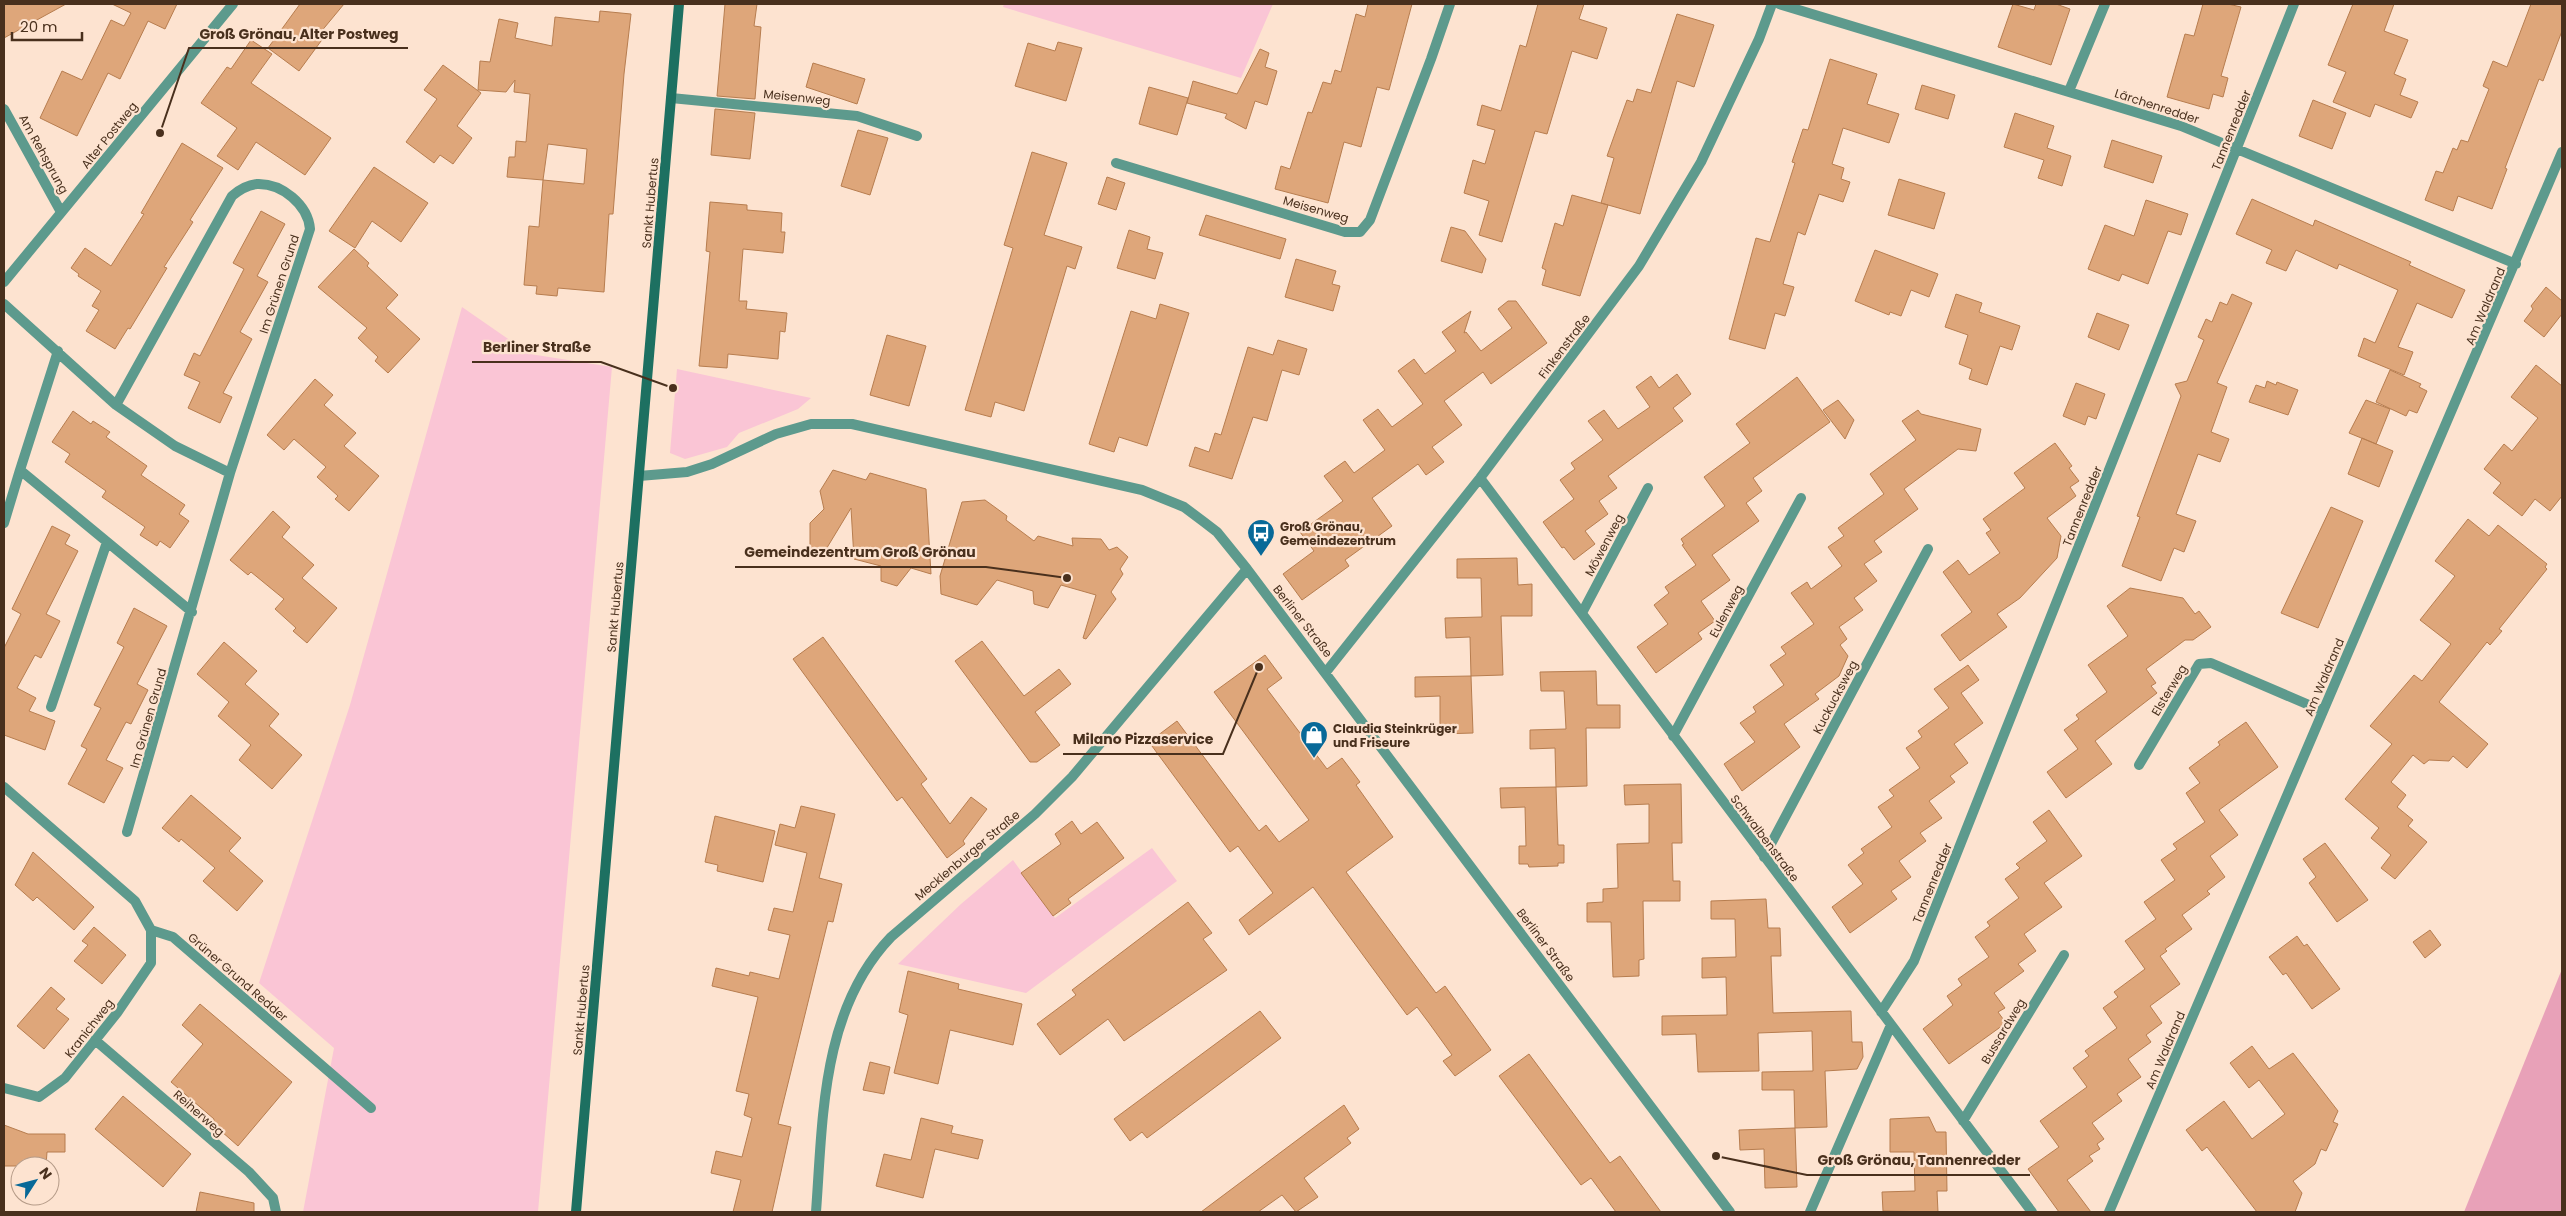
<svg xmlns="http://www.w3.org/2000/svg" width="2566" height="1216" font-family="Poppins,sans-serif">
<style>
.green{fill:#fac5d5}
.forest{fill:#e8a1b8}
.building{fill:#dea67a;stroke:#b77d4f;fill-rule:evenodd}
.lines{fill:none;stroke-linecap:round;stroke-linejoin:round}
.minor{stroke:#5d9a8d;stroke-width:10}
.secondary{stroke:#1d7061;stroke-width:10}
.labels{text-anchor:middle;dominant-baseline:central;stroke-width:4.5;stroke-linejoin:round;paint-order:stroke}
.street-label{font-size:12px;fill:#49301d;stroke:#fde3d0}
.poi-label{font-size:12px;font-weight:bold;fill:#49301d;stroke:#fde3d0;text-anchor:start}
.leader{fill:none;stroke:#49301d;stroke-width:2}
.callout-dot{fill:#49301d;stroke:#fde3d0;stroke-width:2}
.callout-label{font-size:14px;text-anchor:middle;font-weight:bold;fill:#49301d;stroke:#fde3d0;stroke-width:4.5;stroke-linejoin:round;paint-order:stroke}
</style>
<rect width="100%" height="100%" fill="#fde3d0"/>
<path class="green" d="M1004,4H1273L1241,78L1003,7Z
M462,307L530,354L612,367L538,1212H303L334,1048L259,983L350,705Z
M677,369L811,398L798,409L739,433L727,447L685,459L670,453Z
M1152,848L1177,881L1026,993L898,964L961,904L1013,860L1055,918Z"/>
<path class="forest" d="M2562,969V1212H2464Z"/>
<path class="building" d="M4,4H66L4,38Z
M112,4H177L165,29L148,21L120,79L108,73L77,136L40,118L62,71L82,80L111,20L124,26L131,13Z
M300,4H344L320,33L324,37L299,71L268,48Z
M725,4H757L754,26L761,27L755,99L717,96Z
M1368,4H1412L1389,90L1377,87L1361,147L1344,142L1328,203L1275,189L1281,166L1290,169L1308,112L1312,113L1323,82L1331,84L1335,70L1341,72L1356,14L1365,17Z
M1538,4H1584L1579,19L1607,28L1597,59L1572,51L1547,134L1535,131L1502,242L1479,235L1489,201L1464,193L1473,160L1485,164L1495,130L1477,125L1482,105L1501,111L1520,45L1526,47Z
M2013,4L2034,10L2036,4H2056L2070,9L2051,65L1998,47Z
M2203,4H2228L2241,7L2221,76L2228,78L2223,97L2213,94L2209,109L2167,97L2185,34L2194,36Z
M2353,4H2394L2384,31L2408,40L2394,74L2406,79L2400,95L2418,102L2411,118L2375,104L2370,117L2333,102L2346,72L2328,65Z
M2531,4H2562V31L2543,81L2539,79L2505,168L2507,169L2492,209L2458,196L2453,211L2425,200L2436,171L2443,173L2453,148L2457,150L2461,140L2468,142L2489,89L2483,86L2493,61L2507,67Z
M600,11L631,14L624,74L613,214H609L604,292L558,288L557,296L536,294L537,286L524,285L529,226L539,227L543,180L507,177L509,157H515L516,141L526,142L530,94L514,92L515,80L506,92L478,90L480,61L490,62L499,19L518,23L515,38L552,46L555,17L599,22ZM548,144L587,149L584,184L543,180Z
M1677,14L1714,25L1694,87L1677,81L1640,214L1601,203L1614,158L1607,156L1627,100L1633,102L1637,89L1651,93Z
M251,40L272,54L251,83L331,138L305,175L256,142L238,170L217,156L237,128L201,103L227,67L231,69Z
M1058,42L1082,48L1066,101L1015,86L1028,43L1055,51Z
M1260,49L1269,53L1265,67L1277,71L1267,105L1255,101L1246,129L1225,118L1227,114L1187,103L1193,81L1237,94Z
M1830,59L1877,74L1867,104L1899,114L1889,143L1843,128L1832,164L1844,168L1841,179L1850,182L1843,202L1819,194L1805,235L1798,232L1783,284L1794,287L1785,316L1775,313L1765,349L1729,339L1756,238L1770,242L1795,163L1792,162L1803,129L1808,130Z
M813,63L865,79L857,104L806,87Z
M443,65L481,93L457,126L472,138L453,164L440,155L434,163L406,142L437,99L424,90Z
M1922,85L1955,95L1948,119L1915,109Z
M1149,87L1188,98L1177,135L1139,124Z
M2313,100L2346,113L2332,149L2299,136Z
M715,109L755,113L750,159L711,155Z
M2015,113L2054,126L2047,148L2071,156L2062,186L2038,178L2044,160L2004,147Z
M858,130L888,138L870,195L841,186Z
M2112,140L2162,156L2153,183L2104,167Z
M182,143L223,168L190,220L193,222L164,267L167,268L130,329L128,328L115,349L86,331L99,310L92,306L101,291L78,276L79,274L71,268L85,248L111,266L144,214L141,213Z
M1032,152L1067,163L1044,235L1082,247L1075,269L1067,266L1024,411L995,402L991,417L965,410L1013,248L1004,245Z
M374,167L428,203L401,242L372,221L355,248L329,231Z
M1107,177L1125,183L1116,210L1098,204Z
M1899,179L1945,193L1934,229L1888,215Z
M1572,195L1608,205L1580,296L1542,285L1546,270L1542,268L1555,223L1563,226Z
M2252,199L2313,226L2315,220L2411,262L2409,265L2465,290L2452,318L2417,303L2398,347L2413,352L2404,375L2358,356L2364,338L2375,343L2398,290L2339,264L2337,269L2296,250L2286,271L2266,263L2272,250L2236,234Z
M2146,200L2188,214L2181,235L2168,231L2148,284L2122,274L2119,281L2088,269L2105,225L2134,236Z
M710,202L747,205V210L782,213L781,232H785L783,253L743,249L739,301H747L746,309L787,313L785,332L780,331L778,359L728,354L727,368L699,366L710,252L706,251Z
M261,211L285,224L257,276L268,282L240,332L252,339L223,393L232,397L220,423L188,408L200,382L184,375L194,353L200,356L244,269L233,263Z
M1206,215L1286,239L1280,259L1199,235Z
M1451,227L1465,231L1486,259L1482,273L1441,261Z
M1129,230L1150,237L1147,249L1163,253L1155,279L1117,268Z
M354,249L369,263L367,266L398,295L386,308L420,339L388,373L375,361L378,357L358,338L367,328L318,287Z
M1875,250L1938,274L1929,297L1911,290L1901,316L1890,312L1889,315L1855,301Z
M1296,259L1336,271L1332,284L1340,286L1333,311L1285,297Z
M2546,287L2562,301V314L2544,337L2524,321L2533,309L2531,306Z
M1956,294L1982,303L1979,312L2020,326L2012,350L2000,346L1987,385L1969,379L1972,369L1959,364L1968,335L1945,327Z
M2232,294L2252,303L2217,383L2227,387L2211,432L2229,439L2220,462L2198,454L2176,514L2196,521L2184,552L2174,548L2161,581L2122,566L2140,517L2137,516L2181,396L2175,384L2187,381L2204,340L2198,337L2206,319L2212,322L2220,302L2227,305Z
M1508,301H1516L1547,343L1491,384L1483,372L1444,401L1462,425L1432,447L1444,462L1426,475L1418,464L1372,498L1392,526L1345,560L1349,566L1302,600L1283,574L1314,551L1300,532L1343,501L1324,476L1345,461L1354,473L1385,450L1363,420L1378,409L1392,427L1423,404L1398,371L1414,359L1425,374L1456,351L1442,332L1471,311L1464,333L1466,332L1481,351L1512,328L1498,309Z
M1160,304L1189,313L1147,446L1119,437L1114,452L1089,444L1131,311L1156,319Z
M2097,313L2129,325L2119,350L2088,337Z
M887,335L926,346L909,406L870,395Z
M1278,340L1307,349L1299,375L1282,370L1267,421L1253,417L1232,479L1189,466L1195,447L1209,452L1215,433L1221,435L1248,347L1273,355Z
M2536,365L2562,386V496L2550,511L2535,499L2522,516L2493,493L2501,483L2484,469L2504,444L2512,451L2538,418L2511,397Z
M2390,370L2421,384L2419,387L2427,391L2417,413L2409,410L2406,416L2376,402Z
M1677,374L1691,394L1673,408L1683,421L1608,476L1617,488L1599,501L1608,514L1585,531L1595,544L1574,560L1564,547L1562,548L1543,522L1574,499L1560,480L1575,469L1571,463L1603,440L1588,421L1604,410L1618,429L1650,407L1636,387L1651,376L1659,388Z
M1797,377L1830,422L1753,478L1762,491L1746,503L1759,521L1712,555L1730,580L1701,601L1715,621L1698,633L1702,639L1656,673L1637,647L1668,624L1654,605L1669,593L1665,587L1696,565L1682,545L1684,544L1681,539L1725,506L1704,477L1750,443L1736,424Z
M315,379L333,395L324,405L356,433L344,446L379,476L349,511L335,499L338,496L317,477L326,467L294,439L284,450L267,435Z
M2267,381L2276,385L2277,382L2298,390L2288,415L2249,402L2256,385L2265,388Z
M2076,383L2105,394L2096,419L2088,416L2085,425L2063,416Z
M1838,400L1854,420L1845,439L1823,410Z
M2366,400L2390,409L2376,444L2349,433Z
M1918,410L1921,414L1981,429L1976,451L1958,449L1904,489L1918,509L1874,541L1882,552L1864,564L1877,581L1854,598L1863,610L1839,627L1847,639L1840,645L1848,656L1839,676L1815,694L1819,699L1784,724L1800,747L1742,791L1724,764L1755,742L1740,723L1756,712L1753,707L1784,685L1770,665L1786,654L1781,647L1814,624L1791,593L1807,582L1811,589L1842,566L1828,547L1844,536L1838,528L1884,494L1870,474L1916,440L1902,421Z
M73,411L91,424L93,421L110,432L106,437L147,466L141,475L185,505L179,514L189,521L170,548L160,541L157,546L140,535L145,527L102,497L106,491L65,462L70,454L52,442Z
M2362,438L2393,451L2379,487L2348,474Z
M2055,443L2072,466L2069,468L2079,481L2070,487L2076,496L2047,518L2061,536L2057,558L2020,598L1997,614L2007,627L1960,661L1941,635L1972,612L1943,572L1958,560L1969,575L2000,553L1986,533L1991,530L1983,519L2025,488L2014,473Z
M833,470L866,480L870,473L926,489L931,574L911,568L897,586L881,581V566L854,559L851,508L825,551L810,547V523L824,509L820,491Z
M985,500L1007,516L1006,520L1034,541L1038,536L1073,546L1072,538L1101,539L1109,550L1117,547L1128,557L1120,569L1123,574L1111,592L1116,599L1086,639L1083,638L1096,595L1061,585L1048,608L1034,604L1033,591L997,580L977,605L941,594L940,576L962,502Z
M2331,507L2363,521L2318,628L2281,613Z
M273,511L290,527L282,537L314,565L302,578L337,608L307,643L293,631L296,628L275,609L284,599L251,572L248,575L230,560Z
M2468,519L2489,536L2498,525L2547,564L2545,567L2547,569L2499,629L2502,631L2490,645L2487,642L2439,702L2488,744L2467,768L2453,756L2449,761L2429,760L2424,764L2413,755L2391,782L2406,795L2397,807L2413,820L2408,826L2427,842L2395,879L2381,868L2391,855L2371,838L2379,828L2345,799L2392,744L2370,726L2414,675L2422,681L2451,644L2420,620L2455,576L2435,561Z
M52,526L70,535L65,544L78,551L46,614L60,621L41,658L35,655L17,688L36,698L29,711L55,721L45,750L4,735V648L21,614L12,609Z
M1517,558L1518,585L1532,584V616H1501L1503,675L1471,676L1470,637L1446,638L1445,618L1482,617L1481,578H1457V559Z
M2130,588L2183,598L2195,614L2199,611L2211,627L2193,640H2185L2146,669L2156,683L2151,686L2157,693L2095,741L2112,764L2066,798L2047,772L2078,749L2064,730L2079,719L2076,715L2107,692L2088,665L2128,636L2107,606Z
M134,608L167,626L137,684L148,690L131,724L126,722L106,760L123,768L104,803L68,784L87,749L81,746L101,708L94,705L124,647L117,643Z
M823,637L927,779L921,784L950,824L971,797L987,809L963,841L965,844L947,858L902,797L897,801L793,659Z
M982,641L1024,696L1059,669L1071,684L1035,712L1060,745L1037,762H1030L955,661Z
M224,642L257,671L245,684L279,714L269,726L302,755L272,789L239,760L251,745L218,716L229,702L197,674Z
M1265,655L1282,678L1267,689L1327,769L1342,758L1360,782L1356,785L1393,837L1346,872L1436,993L1445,986L1491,1050L1455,1076L1443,1061L1452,1055L1429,1023L1417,1007L1407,1015L1313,887L1249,935L1239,920L1273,893L1238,846L1230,852L1149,742L1177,721L1259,831L1266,825L1279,842L1309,820L1214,692Z
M1968,665L1979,680L1961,693L1983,723L1954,744L1968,763L1950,776L1955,782L1929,801L1942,818L1920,833L1926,841L1899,861L1911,877L1891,891L1897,899L1850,933L1832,907L1863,884L1848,865L1864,853L1861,849L1892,827L1878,807L1894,796L1889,790L1920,768L1906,748L1922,737L1918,731L1949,708L1934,689Z
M1596,671L1597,705H1620V728H1586L1587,786L1556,787L1555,748L1530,749V730L1566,729L1564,691H1541L1540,672Z
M1471,676L1473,733L1440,734V696L1415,697V677Z
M2246,722L2278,767L2219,810L2238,835L2210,856L2225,877L2207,891L2210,894L2182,915L2192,929L2165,949L2167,951L2160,956L2180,984L2150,1006L2162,1023L2146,1035L2151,1042L2128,1059L2141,1077L2117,1094L2122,1101L2092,1123L2104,1139L2097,1144L2100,1149L2089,1156L2093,1161L2067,1180L2091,1212H2059L2028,1169L2059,1147L2040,1121L2087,1087L2073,1068L2089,1056L2085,1051L2117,1028L2103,1008L2118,997L2114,992L2145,969L2125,941L2156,919L2144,902L2175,880L2161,860L2177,849L2173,844L2205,822L2186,793L2200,783L2189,768L2220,745L2218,742Z
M1681,784L1682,843H1672L1673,881H1680V901H1643L1644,959L1639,960V976L1613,977L1611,922H1587V903L1603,902V889L1618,888L1617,844L1649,843V804L1625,805L1624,785Z
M1556,787L1558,845H1564V863H1558V866L1529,867L1528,864H1519V846H1526L1525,807L1501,808L1500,788Z
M191,795L241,838L229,851L263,881L237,911L203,881L215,868L181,839L179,842L162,828Z
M801,806L835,814L819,878L842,884L833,922L828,921L778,1124L791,1127L772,1212H733L741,1180L711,1173L716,1151L742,1157L752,1118L744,1115L749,1094L736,1091L758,997L712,986L716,968L749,976L750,972L779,979L790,935L768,930L774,908L793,912L807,853L775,845L780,824L795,828Z
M2049,810L2082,856L2044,883L2062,907L2024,934L2036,951L2018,964L2024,971L1994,993L2005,1008L1998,1012L2006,1023L1949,1064L1923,1029L1953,1005L1947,996L1962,985L1958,979L1989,957L1975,937L1990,926L1987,922L2019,898L2005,879L2020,868L2016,864L2047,841L2033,822Z
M715,816L775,831L763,882L717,871L718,865L705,862Z
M1072,821L1081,834L1097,822L1124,858L1068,899L1071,903L1053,916L1021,873L1061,844L1055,834Z
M2325,843L2368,900L2337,922L2309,883L2316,877L2303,859Z
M33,852L94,907L74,930L37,897L33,901L15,885Z
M1766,899L1768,928H1780L1781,956H1771L1773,1013L1851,1011L1852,1042H1862L1863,1057L1857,1069L1825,1071L1827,1127L1795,1128L1794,1090H1762V1072L1813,1071L1812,1031L1758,1033L1759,1071L1698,1072L1696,1034L1662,1035V1016L1727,1015L1726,977L1702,978V958L1736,957L1735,919H1711V901Z
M1188,902L1212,933L1203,939L1227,970L1124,1041L1108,1019L1060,1055L1037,1024L1076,995L1072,990Z
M94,927L126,955L102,984L74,961L88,945L82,941Z
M2430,930L2441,945L2425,958L2413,942Z
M2297,936L2304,946L2307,944L2340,989L2312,1009L2286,973L2283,975L2269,957Z
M908,971L959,984L958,989L1022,1004L1013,1045L950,1030L938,1084L894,1073L908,1015L899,1012Z
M51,987L65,999L56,1009L69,1019L44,1049L17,1026Z
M200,1004L292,1082L238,1146L213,1124L214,1119L171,1082L203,1044L182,1025Z
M1260,1011L1281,1038L1147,1138L1142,1132L1130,1141L1114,1119Z
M2252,1046L2269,1069L2293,1053L2338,1111L2333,1122L2338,1124L2326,1151L2321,1149L2315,1164L2293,1181L2302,1193L2295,1212H2257L2207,1147L2202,1151L2186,1130L2224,1101L2252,1139L2285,1114L2259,1080L2249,1088L2230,1063Z
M1529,1054L1610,1163L1620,1156L1661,1212H1616L1591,1178L1581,1185L1499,1076Z
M870,1062L890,1067L884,1094L863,1090Z
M123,1096L191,1154L163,1187L95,1129Z
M1344,1105L1359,1129L1347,1138L1351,1143L1304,1178L1318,1197L1296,1212L1282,1195L1258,1212H1201Z
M1929,1117L1936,1132H1946L1947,1191H1937L1938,1212L1883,1211L1882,1192L1915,1191L1914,1152H1890V1119Z
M921,1118L953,1126L951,1133L983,1140L978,1159L935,1149L923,1198L876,1186L884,1154L911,1160Z
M4,1125L28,1134H65V1152H47L46,1166H4Z
M1795,1128L1797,1187L1765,1188L1764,1149L1740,1150L1739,1130Z
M200,1192L254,1203V1212H196Z"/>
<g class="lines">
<path class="minor" d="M1779,4L2181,126L2516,264
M2069,91L2105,4
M671,98L857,116L917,136
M4,109L61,212
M1116,163L1345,232H1360L1370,220L1431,59L1450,4
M4,282L233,4
M4,304L116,405L175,446L230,473
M58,351L20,470L192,612
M116,405L232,196C239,190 247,185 257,184C282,183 308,205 310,229L230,473L127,832
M639,476L687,472L712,464L776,434L811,424H852L1142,490L1184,507L1204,522L1217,532L1247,569L1730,1212
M1480,478L2032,1212
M4,523L20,470
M1582,613L1648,488
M1326,672L1480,478L1639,266L1701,162L1759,39L1772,4
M51,707L107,542
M1673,736L1801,498
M2139,765L2199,664L2211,663L2323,711
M4,787L135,901L151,930V963L117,1013L65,1078L39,1097L4,1088
M1764,857L1928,549
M151,930L173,937L371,1108
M1881,1012L1914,961L2294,4
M95,1040L249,1172L273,1198L276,1212
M1963,1121L2064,955
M816,1212C823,1118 821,1010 891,937L1035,814L1072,777L1247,569
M1810,1212L1891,1025
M2109,1212L2562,152"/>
<path class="secondary" d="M576,1212L679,4"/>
</g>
<defs>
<symbol id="bus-pin" viewBox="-11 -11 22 30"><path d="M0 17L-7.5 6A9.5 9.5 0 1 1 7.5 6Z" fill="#086998" stroke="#fde3d0"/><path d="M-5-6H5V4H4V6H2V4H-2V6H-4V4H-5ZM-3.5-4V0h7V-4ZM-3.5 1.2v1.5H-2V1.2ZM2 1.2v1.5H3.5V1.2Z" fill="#fff"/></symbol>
<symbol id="shop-pin" viewBox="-11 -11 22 30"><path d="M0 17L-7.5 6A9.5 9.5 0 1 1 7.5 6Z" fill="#086998" stroke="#fde3d0"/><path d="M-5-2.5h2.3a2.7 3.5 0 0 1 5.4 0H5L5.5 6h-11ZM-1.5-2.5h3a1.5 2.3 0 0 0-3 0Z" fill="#fff"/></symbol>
</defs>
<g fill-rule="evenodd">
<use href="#bus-pin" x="1245" y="517" width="32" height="43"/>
<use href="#shop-pin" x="1298" y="719" width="32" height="43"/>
</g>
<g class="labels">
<g class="street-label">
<text transform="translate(797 97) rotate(6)">Meisenweg</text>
<text transform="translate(2157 106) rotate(18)">Lärchenredder</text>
<text transform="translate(2231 130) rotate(-68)">Tannenredder</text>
<text transform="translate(109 135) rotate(-51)">Alter Postweg</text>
<text transform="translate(44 154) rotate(61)">Am Rehsprung</text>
<text transform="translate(650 203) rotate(-85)">Sankt Hubertus</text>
<text transform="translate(1316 209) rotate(16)">Meisenweg</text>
<text transform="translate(279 284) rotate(-72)">Im Grünen Grund</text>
<text transform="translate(2485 306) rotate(-67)">Am Waldrand</text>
<text transform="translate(1564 346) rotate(-53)">Finkenstraße</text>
<text transform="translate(2082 506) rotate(-68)">Tannenredder</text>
<text transform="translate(1604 545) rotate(-62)">Möwenweg</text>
<text transform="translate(615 607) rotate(-85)">Sankt Hubertus</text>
<text transform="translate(1726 611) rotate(-62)">Eulenweg</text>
<text transform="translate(1303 621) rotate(52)">Berliner Straße</text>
<text transform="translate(2324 677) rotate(-67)">Am Waldrand</text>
<text transform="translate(2169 690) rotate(-59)">Elsterweg</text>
<text transform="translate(1835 697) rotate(-62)">Kuckucksweg</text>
<text transform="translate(148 718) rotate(-74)">Im Grünen Grund</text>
<text transform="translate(1765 838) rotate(53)">Schwalbenstraße</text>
<text transform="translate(967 855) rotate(-40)">Mecklenburger Straße</text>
<text transform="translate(1932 883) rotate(-68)">Tannenredder</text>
<text transform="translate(1546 945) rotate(53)">Berliner Straße</text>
<text transform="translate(238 977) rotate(41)">Grüner Grund Redder</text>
<text transform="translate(581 1010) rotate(-85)">Sankt Hubertus</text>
<text transform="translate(89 1028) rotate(-52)">Kranichweg</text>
<text transform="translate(2003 1031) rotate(-59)">Bussardweg</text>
<text transform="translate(2165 1050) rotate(-67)">Am Waldrand</text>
<text transform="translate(199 1113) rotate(41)">Reiherweg</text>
</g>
<g class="poi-label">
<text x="1280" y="526">Groß Grönau,<tspan x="1280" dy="14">Gemeindezentrum</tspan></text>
<text x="1333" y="728">Claudia Steinkrüger<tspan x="1333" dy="14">und Friseure</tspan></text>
</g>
</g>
<path class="leader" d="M160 133L189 48H408M673 388L601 362H472M1067 578L986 567H735M1259 667L1223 754H1063M1716 1156L1807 1175H2030"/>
<g class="callout-dot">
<circle cx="160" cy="133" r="5"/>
<circle cx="673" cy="388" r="5"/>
<circle cx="1067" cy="578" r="5"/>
<circle cx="1259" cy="667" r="5"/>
<circle cx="1716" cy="1156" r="5"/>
</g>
<g class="callout-label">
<text x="299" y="39">Groß Grönau, Alter Postweg</text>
<text x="537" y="352">Berliner Straße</text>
<text x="860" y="557">Gemeindezentrum Groß Grönau</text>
<text x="1143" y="744">Milano Pizzaservice</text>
<text x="1919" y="1165">Groß Grönau, Tannenredder</text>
</g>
<rect width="2566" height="1216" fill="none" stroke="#49301d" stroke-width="10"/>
<g transform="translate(35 1181) rotate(54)"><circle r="24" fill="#fde3d0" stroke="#b59b88"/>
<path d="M0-4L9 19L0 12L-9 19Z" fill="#086998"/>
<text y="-8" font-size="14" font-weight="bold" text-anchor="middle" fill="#49301d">N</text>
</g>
<path d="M12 32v8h70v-8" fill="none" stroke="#49301d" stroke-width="2.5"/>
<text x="20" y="32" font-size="15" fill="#49301d" stroke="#fde3d0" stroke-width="4" paint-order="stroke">20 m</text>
</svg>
